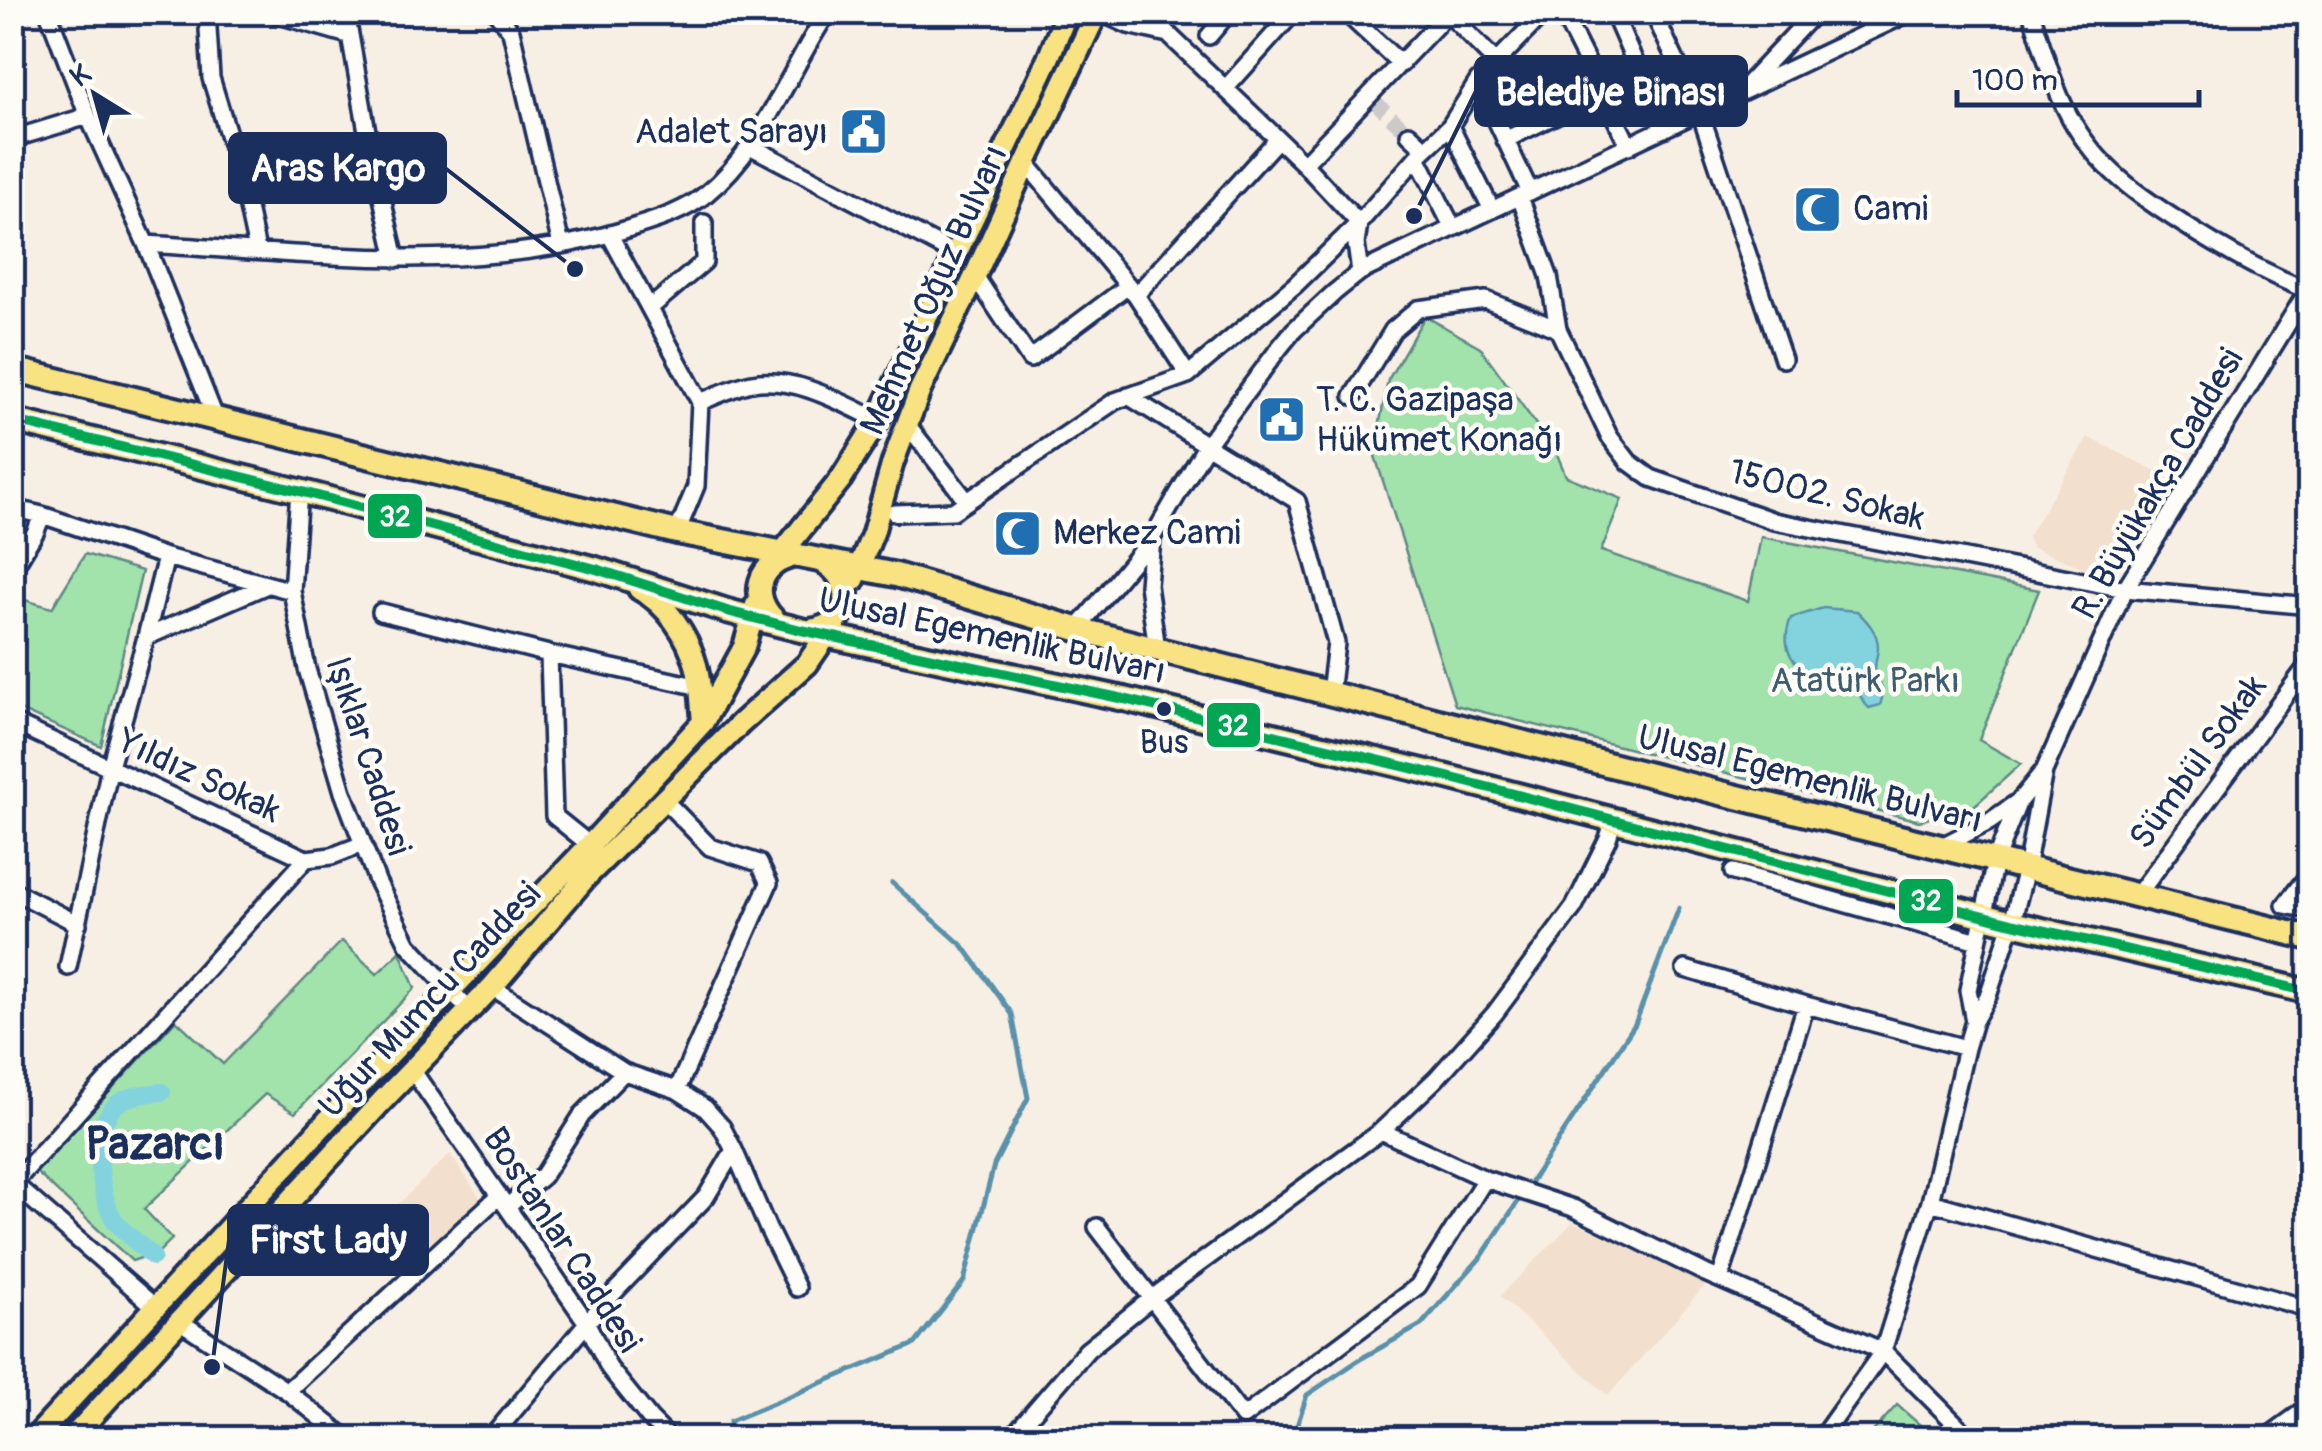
<svg xmlns="http://www.w3.org/2000/svg" width="2322" height="1451" font-family="Pangolin,sans-serif">
<style>
.built{fill:#f3dfcd}
.green{fill:#a2e3ac;stroke:#5e8985;stroke-width:2.5}
.water{fill:#83d3df;stroke:#5991ab;stroke-width:2.5}
.lines{fill:none;stroke-linecap:round;stroke-linejoin:round}
.stream{stroke:#5991ab;stroke-width:5}
.canal{stroke:#83d3df;stroke-width:18}
.minor-tunnel{stroke:#ccc9c9;stroke-width:15;stroke-dasharray:15 8;stroke-linecap:butt}
.minor-casing{stroke:#1b2f5e;stroke-width:22}
.major-casing{stroke:#1b2f5e;stroke-width:28}
.highway-casing{stroke:#1b2f5e;stroke-width:30}
.minor{stroke:#fdfcf7;stroke-width:15}
.major{stroke:#f8e281;stroke-width:20}
.highway{stroke:#f8e281;stroke-width:22}
.bus-1-casing{stroke:#fdfcf7;stroke-width:18}
.bus-1{stroke:#00a651;stroke-width:10}
.bus-dot{fill:#1b2f5e;stroke:#fdfcf7;stroke-width:4}
.labels{text-anchor:middle;dominant-baseline:central;stroke-width:9;stroke-linejoin:round;paint-order:stroke}
.bus-label{font-size:32px;fill:#1b2f5e;stroke:#fdfcf7}
.poi-label{font-size:35px;fill:#1b2f5e;stroke:#fdfcf7;text-anchor:start}
.street-label{font-size:35px;fill:#1b2f5e;stroke:#fdfcf7}
.park-label{font-size:35px;fill:#3d5c72;stroke:#fdfcf7}
.district-label{font-size:45px;font-weight:bold;fill:#1b2f5e;stroke:#fdfcf7}
.leader{fill:none;stroke:#1b2f5e;stroke-width:4}
.callout-dot{fill:#1b2f5e;stroke:#fdfcf7;stroke-width:4}
.callout{fill:#1b2f5e;stroke:#1b2f5e;stroke-width:4}
.callout-label{font-size:38px;text-anchor:middle;font-weight:bold;fill:#fff}
.line-badge{stroke:#fdfcf7;stroke-width:4}
.badge-label{font-size:28px;text-anchor:middle;font-weight:bold;fill:#fff}
</style>
<rect width="100%" height="100%" fill="#f8efe4"/>
<filter id="ink" filterUnits="userSpaceOnUse"><feTurbulence type="fractalNoise" baseFrequency=".01" numOctaves="2"/><feDisplacementMap in="SourceGraphic" scale="20" xChannelSelector="R" yChannelSelector="G"/><feConvolveMatrix kernelMatrix="1 2 1 2 8 2 1 2 1" color-interpolation-filters="sRGB"/></filter>
<g filter="url(#ink)">
<path class="built" d="M2088,437L2168,477L2169,483L2112,579L2031,547L2027,538Z
M450,1154L481,1199L433,1245L395,1207Z
M1573,1222L1707,1283L1608,1396L1500,1296Z"/>
<path class="green" d="M1425,316L1480,347L1545,437L1552,442L1566,476L1622,499L1601,551L1748,601L1761,537L2039,590L1979,740L2021,764L1974,806L1919,821L1455,705L1374,453L1388,380Z
M85,554L142,571L101,746L13,707V609L18,598L52,608Z
M342,941L377,974L400,952L415,988L295,1113L265,1094L144,1209L172,1239L159,1252L132,1261L36,1172L176,1020L223,1064Z
M1897,1405L1935,1438H1867Z"/>
<path class="water" d="M1823,608L1857,611C1867,621 1878,632 1878,647C1878,656 1873,665 1876,673C1881,689 1886,687 1880,705L1869,708C1858,698 1857,685 1849,673C1839,672 1828,674 1817,672C1788,668 1781,643 1791,618Z"/>
<g class="lines">
<path class="stream" d="M732,1438L730,1421L915,1344L964,1281L994,1165L1028,1098L1012,1014L963,946L892,883
M1293,1438L1307,1395L1362,1358L1421,1325L1482,1256L1635,1024L1679,908"/>
<path class="canal" d="M153,1257C141,1245 122,1232 113,1218C98,1192 91,1126 116,1105C129,1094 146,1094 162,1092"/>
<path class="minor-tunnel" d="M1374,101L1409,134"/>
<defs>
<path id="minor" d="M48,12L88,116L146,244L215,417
M207,12L211,78L242,180L257,250
M268,12L348,35
M346,12L368,137L396,259
M496,12L511,31L561,245
M1099,12L1128,25L1168,34
M1345,12L1401,64
M1447,12L1496,62
M1562,12L1629,146
M1613,12L1664,129
M1653,12L1700,112L1783,359
M2031,12C2044,51 2054,92 2075,126C2104,174 2148,202 2194,231C2231,254 2269,276 2310,291
M1209,36L1229,12
M1478,81L1530,192
M1744,88L1815,12
M1225,89L1294,12
M1450,126L1492,210
M1409,134L1425,149
M12,139L88,116
M1505,140L1603,92
M750,146L957,255
M1417,157L1453,228
M1026,163L1136,295L1188,375
M1304,164L1449,12
M1520,197L1549,276L1558,329L1609,436L1629,462L1651,478L1774,521L2125,589L2310,606
M610,235L700,402L696,486L677,532
M146,244C309,253 479,278 637,226C660,219 687,210 706,194C763,148 787,73 828,12
M1360,272L1911,12
M975,276L1030,359L1128,286
M1136,295L1277,140
M650,308L704,262V223
M1128,396L1297,501L1336,643L1330,694
M1353,396L1393,330L1418,309L1486,300L1558,329
M700,402C716,396 735,386 752,383C796,376 840,402 878,420
M906,423L967,501
M299,491L292,591L307,669L343,792L377,881L408,944L469,1010
M12,508L42,515L166,557L292,591
M895,513L953,511L1115,401L1188,375L1295,285L1359,223L1417,157L1450,126L1478,81L1545,12
M1152,538L1148,585L1157,649
M12,571L36,531L42,515
M381,612L549,654L700,687
M1077,629L1152,538L1206,446L1280,347L1294,330L1335,292L1360,272L1356,244L1359,223L1304,164L1168,34L1149,12
M146,637L267,585
M549,654L554,816L590,845
M12,722L306,859L332,856L363,844
M664,800L710,847L759,863L769,883L677,1090
M1940,847L1989,822L2019,801
M1733,872L1978,941
M2310,873L2285,905L2310,910
M12,890L78,924
M2136,897L2310,662
M68,967L110,767L146,637L166,557
M1685,969L1806,1005L1966,1048
M1974,1021L1968,990L1995,861L2019,801L2041,774
M414,1068L417,1077L587,1323L609,1368L650,1419L669,1438
M1381,1131L1485,1179L1573,1208L1705,1273L1883,1351L1970,1438
M734,1150L768,1229L797,1288
M12,1182L155,1307
M12,1185L306,859
M1930,1202L2310,1309
M507,1207L543,1176L582,1115L624,1072
M1097,1227L1243,1417L1418,1286L1485,1179
M1720,1279L1806,1005
M179,1321L287,1391L346,1438
M287,1391L499,1196
M491,1438L601,1306L706,1197L734,1150L722,1127L705,1108L677,1090L624,1072L492,987
M1011,1438L1087,1350L1152,1298L1381,1131L1436,1079L1495,1013L1574,907L1608,838L1614,820
M1821,1438L1883,1351L1930,1202L1966,1048L1974,1021L1988,996L2012,923L2026,869L2044,771L2125,589L2310,287
M2266,1438L2310,1406"/>
<path id="major" d="M774,563L841,479L878,420L1048,59L1067,12
M854,580L873,533L893,462L920,390L975,276L1026,163L1097,12
M639,589C666,603 688,635 696,665C701,683 701,703 703,722
M35,1438L362,1083L590,845L703,722L744,647L756,605
M72,1438L381,1102L492,987L587,876L741,723L807,664L835,623"/>
<path id="highway" d="M12,369L677,532L896,575L1077,629L1717,792L2310,938
M12,420L299,491L596,569L727,611L801,630L1124,699L1448,777L2012,923L2310,992
M777,623C747,597 758,561 797,555
M810,631C852,626 859,582 823,561"/>
</defs>
<use href="#minor" class="minor-casing"/>
<use href="#major" class="major-casing"/>
<use href="#highway" class="highway-casing"/>
<use href="#minor" class="minor"/>
<use href="#major" class="major"/>
<use href="#highway" class="highway"/>
<defs>
<path id="bus-1" d="M12,420L299,491L596,569L727,611L801,630L1124,699L1448,777L2012,923L2310,992"/>
</defs>
<use href="#bus-1" class="bus-1-casing"/>
<use href="#bus-1" class="bus-1"/>
</g>
</g>
<defs>
<symbol id="civic-square" viewBox="-11 -11 22 22"><rect x="-9" y="-9" width="18" height="18" rx="4" fill="#1f6fb2" stroke="#fdfcf7"/><path d="M-.6-6.5H3V-4.5H.6V-3L4-1V1h2V6H-6V1h2V-1L-.6-3ZM-1.2 2.5V6h2.4V2.5Z" fill="#fff"/></symbol>
<symbol id="mosque-square" viewBox="-11 -11 22 22"><rect x="-9" y="-9" width="18" height="18" rx="4" fill="#1f6fb2" stroke="#fdfcf7"/><path d="M3.5-4.9A6 6 0 1 0 3.5 4.9A5 5 0 1 1 3.5-4.9Z" fill="#fff"/></symbol>
</defs>
<g fill-rule="evenodd">
<use href="#civic-square" x="836" y="104" width="55" height="55"/>
<use href="#mosque-square" x="1790" y="182" width="55" height="55"/>
<use href="#civic-square" x="1254" y="392" width="55" height="55"/>
<use href="#mosque-square" x="990" y="506" width="55" height="55"/>
</g>
<circle class="bus-dot" cx="1164" cy="709" r="9"/>
<g class="labels">
<g class="bus-label">
<text x="1164" y="743">Bus</text>
</g>
<g class="poi-label">
<text x="828" y="132" text-anchor="end">Adalet Sarayı</text>
<text x="1853" y="209">Cami</text>
<text x="1316" y="400">T. C. Gazipaşa<tspan x="1316" dy="40">Hükümet Konağı</tspan></text>
<text x="1053" y="533">Merkez Cami</text>
</g>
<g class="street-label">
<text transform="translate(934 290) rotate(-66)">Mehmet Oğuz Bulvarı</text>
<text transform="translate(2158 484) rotate(-60)">R. Büyükakça Caddesi</text>
<text transform="translate(1827 495) rotate(14)">15002. Sokak</text>
<text transform="translate(992 636) rotate(12)">Ulusal Egemenlik Bulvarı</text>
<text transform="translate(368 756) rotate(72)">Işıklar Caddesi</text>
<text transform="translate(2198 762) rotate(-54)">Sümbül Sokak</text>
<text transform="translate(199 776) rotate(25)">Yıldız Sokak</text>
<text transform="translate(1810 779) rotate(14)">Ulusal Egemenlik Bulvarı</text>
<text transform="translate(430 1000) rotate(-47)">Uğur Mumcu Caddesi</text>
<text transform="translate(562 1240) rotate(57)">Bostanlar Caddesi</text>
</g>
<g class="park-label">
<text x="1865" y="681">Atatürk Parkı</text>
</g>
<g class="district-label">
<text x="155" y="1145">Pazarcı</text>
</g>
</g>
<path class="leader" d="M1414 216L1476 91M575 269L445 168M212 1367L229 1240"/>
<g class="callout-dot">
<circle cx="1414" cy="216" r="10"/>
<circle cx="575" cy="269" r="10"/>
<circle cx="212" cy="1367" r="10"/>
</g>
<g class="callout">
<rect x="1476" y="57" width="270" height="68" rx="10"/>
<rect x="230" y="134" width="215" height="68" rx="10"/>
<rect x="229" y="1206" width="198" height="68" rx="10"/>
</g>
<g class="callout-label">
<text x="1611" y="105">Belediye Binası</text>
<text x="338" y="181">Aras Kargo</text>
<text x="328" y="1253">First Lady</text>
</g>
<g class="line-badge">
<rect x="366" y="492" width="58" height="48" rx="10" fill="#00a651"/>
<rect x="1205" y="701" width="57" height="48" rx="10" fill="#00a651"/>
<rect x="1897" y="877" width="58" height="48" rx="10" fill="#00a651"/>
</g>
<g class="badge-label">
<text x="395" y="526">32</text>
<text x="1233" y="735">32</text>
<text x="1926" y="910">32</text>
</g>
<rect width="2322" height="1451" fill="none" stroke="#fdfcf7" stroke-width="50"/>
<rect x="25" y="25" width="2272" height="1401" fill="none" stroke="#1b2f5e" stroke-width="4" filter="url(#ink)"/>
<g transform="translate(95 95) rotate(323)" stroke="#fdfcf7" stroke-width="8" paint-order="stroke">
<path d="M0-8L18 38L0 25L-18 38Z" fill="#1b2f5e"/>
<text y="-15" font-size="28" font-weight="bold" text-anchor="middle" fill="#1b2f5e">K</text>
</g>
<path d="M1957 90v15h242v-15" fill="none" stroke="#1b2f5e" stroke-width="5"/>
<text x="1972" y="90" font-size="30" fill="#1b2f5e" stroke="#fdfcf7" stroke-width="8" paint-order="stroke">100 m</text>
</svg>
